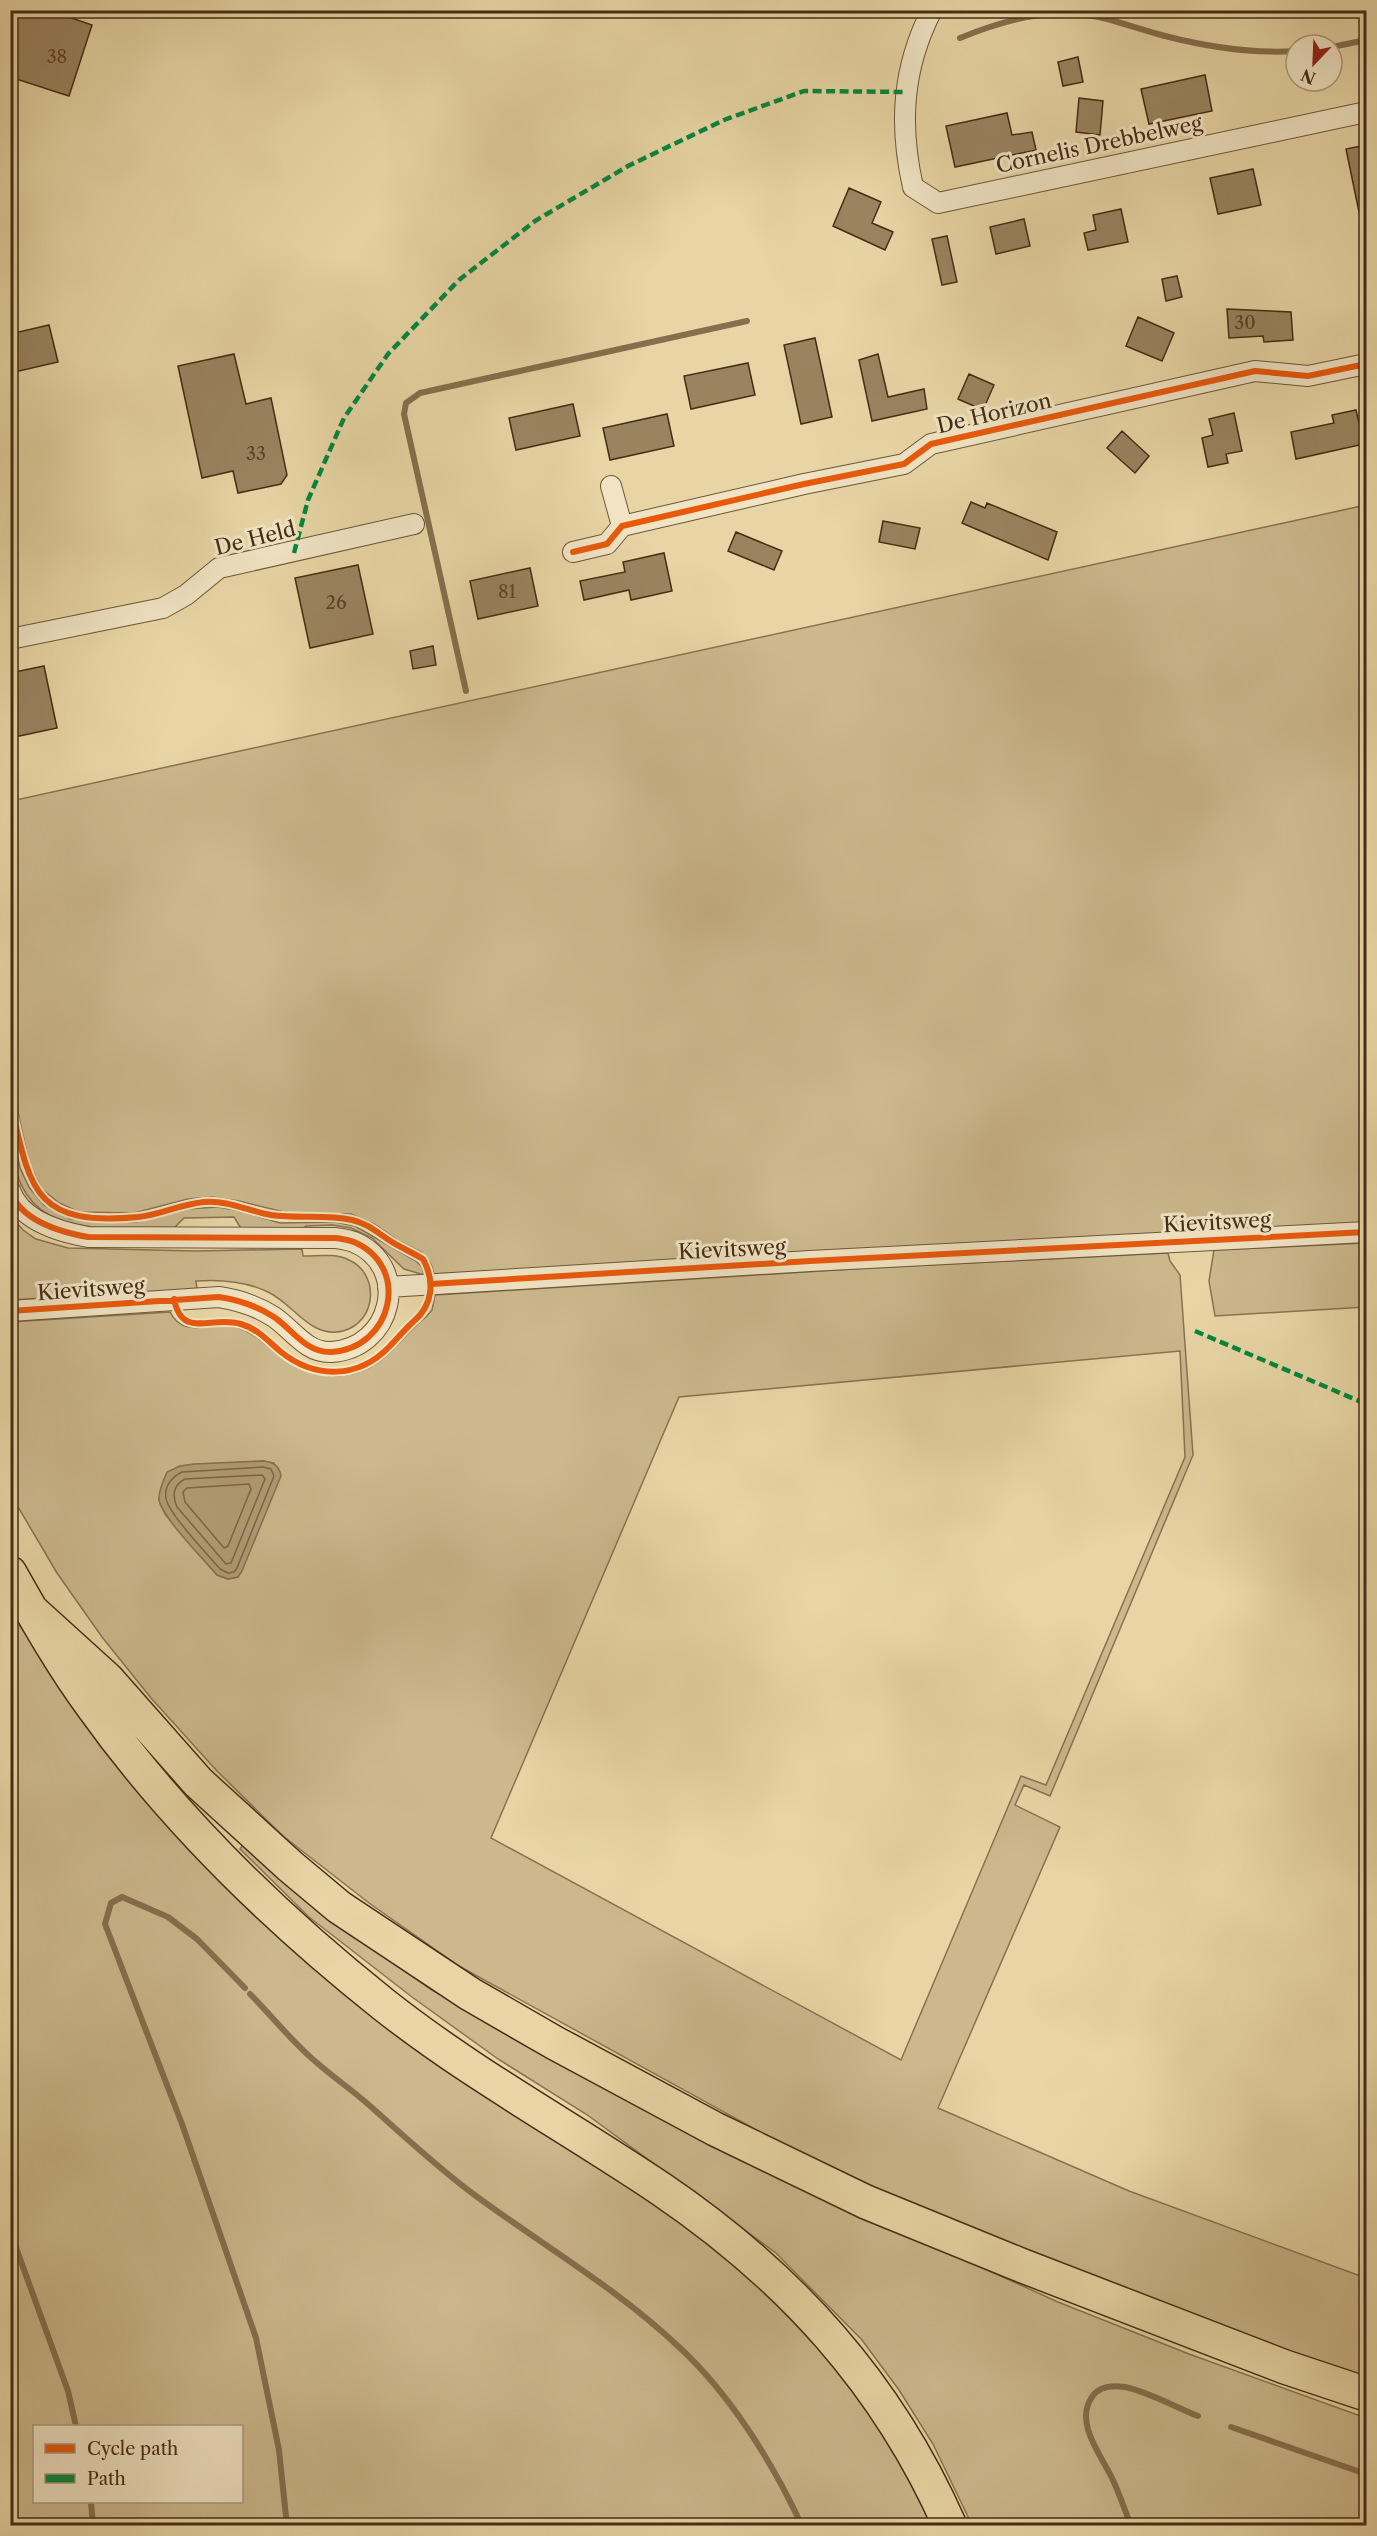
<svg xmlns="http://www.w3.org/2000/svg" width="1377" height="2536" font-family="'Libre Caslon Text',serif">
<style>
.green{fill:#ccb88d;stroke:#897251;stroke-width:1.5;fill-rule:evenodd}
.water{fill:#b19c74;stroke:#866f4e;stroke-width:1.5}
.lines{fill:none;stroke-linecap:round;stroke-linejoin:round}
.shore{stroke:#7c6444;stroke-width:1.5}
.stream{stroke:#866f4e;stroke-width:6}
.building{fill:#9a8460;stroke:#462c15;stroke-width:1.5}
.street-casing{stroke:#6e5639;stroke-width:22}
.highway-casing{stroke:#462c15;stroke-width:36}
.street{stroke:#f0e4c4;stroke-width:20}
.highway{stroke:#e8d5a5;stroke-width:33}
.quiet{stroke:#00873e;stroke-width:4.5;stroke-dasharray:9 4.5;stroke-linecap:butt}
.cycleway-casing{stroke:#f0e4c4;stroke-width:10}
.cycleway{stroke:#e8590c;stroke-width:6}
.labels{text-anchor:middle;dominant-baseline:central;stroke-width:6;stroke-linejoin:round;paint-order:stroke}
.number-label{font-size:18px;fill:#5b4228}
.street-label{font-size:21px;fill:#462c15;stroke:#f0e4c4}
</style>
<rect width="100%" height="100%" fill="#e8d5a5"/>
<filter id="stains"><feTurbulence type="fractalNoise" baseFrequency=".00333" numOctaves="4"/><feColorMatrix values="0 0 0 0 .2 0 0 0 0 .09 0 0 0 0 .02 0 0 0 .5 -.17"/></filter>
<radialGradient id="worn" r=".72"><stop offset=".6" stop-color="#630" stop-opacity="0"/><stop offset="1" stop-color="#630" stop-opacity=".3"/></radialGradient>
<path class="green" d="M1366,505V1224L434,1274L431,1264L421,1252L399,1241L374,1224L351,1214L288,1213L239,1201L212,1197L188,1199L134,1213L79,1212L59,1203L42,1189L29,1163L11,1080V801Z
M10,1123L20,1168L29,1187L44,1205L70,1219L136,1222L188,1209L217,1207L236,1210L280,1223L335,1222L355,1226L416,1261L422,1267L424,1275L404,1269L372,1238L351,1228L332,1225L306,1226L302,1229L242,1230L234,1217L184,1218L173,1229C84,1227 11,1241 10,1123Z
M10,1215L23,1230L36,1239L68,1248L196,1251L302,1249L303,1256C318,1256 335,1253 349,1260C380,1274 377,1322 343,1331C310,1339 294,1304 268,1292C245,1281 222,1279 196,1281L197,1289L11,1300Z
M1366,1243V1307L1215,1316L1209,1281L1214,1250Z
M1168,1253L1170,1261L1180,1275L1193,1455L1050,1796L1024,1785L1015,1805L1060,1827L938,2108L1129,2191L1366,2278V2383L957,2228L784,2145L459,1966L369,1903L283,1836L216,1770L151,1698L102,1637L57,1573L11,1495L10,1322L170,1312C184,1340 212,1321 236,1327C257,1333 268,1348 285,1360C314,1380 351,1382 380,1361C397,1348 409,1330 426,1317L432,1310L435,1295L869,1268ZM1180,1351L1185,1457L1046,1785L1021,1776L901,2060L491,1838L679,1397ZM263,1461L274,1463L238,1577L228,1579L217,1575L165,1514L159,1499L180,1466Z
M10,1611L79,1712L176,1831L691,2227L761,2285L846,2376L883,2430L935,2525H11ZM34,2426H242V2502H34Z
M243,1845L357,1938L432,1990L745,2160L1058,2302L1189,2354L1366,2418V2525H972L933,2444L899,2390L862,2340L776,2253L586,2114L498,2059L412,1997L309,1917L240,1849Z"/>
<path class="water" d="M264,1461C274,1463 279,1465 281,1476L242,1571L238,1577L228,1579L217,1575C204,1560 162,1517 159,1500C158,1491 164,1480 167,1472L180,1466L194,1464Z"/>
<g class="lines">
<path class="shore" d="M263,1467L271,1469L274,1476L237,1568L234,1572L228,1573L220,1569C209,1556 167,1512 166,1498C164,1486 172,1477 182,1472Z
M262,1475L265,1479L231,1563L226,1564L177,1507C172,1496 173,1485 185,1479Z
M249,1484L251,1489L228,1546L224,1548L185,1502L183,1492L187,1488Z"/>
<path class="stream" d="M960,38C994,24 1029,13 1066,13C1099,13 1133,28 1165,36C1208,47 1251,54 1296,51
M1332,47L1366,40
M466,691L404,414L406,403L420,393L747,321
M245,1988L197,1939L168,1917L122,1897L111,1903L105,1924L182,2124L256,2338L279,2450L287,2526
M250,1994C272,2016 292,2042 316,2062C333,2077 352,2090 369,2105C404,2136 438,2168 476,2196C544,2246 618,2289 679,2347C730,2394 773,2463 802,2526
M10,2231L68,2391L76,2426
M1231,2427L1366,2474
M91,2502L93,2526
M1131,2526C1125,2510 1119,2493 1112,2478C1101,2455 1074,2422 1092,2397C1099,2386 1112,2385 1125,2387C1149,2392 1175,2407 1198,2416"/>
</g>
<path class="building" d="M10,10H48L92,25L69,96L10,77Z
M1078,57L1083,82L1063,86L1058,62Z
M1205,75L1212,111L1149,124L1141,89Z
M1079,98L1103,101L1100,135L1076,132Z
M1007,113L1012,135L1032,132L1036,150L955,167L946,126Z
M1366,145V211L1359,212L1346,149Z
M1253,169L1261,205L1218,214L1210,178Z
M849,188L881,202L872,223L893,232L885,250L833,226Z
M1121,209L1128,242L1088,250L1084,233L1096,230L1093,215Z
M1024,219L1030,246L996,254L990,227Z
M947,236L957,282L942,285L932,239Z
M1177,276L1182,297L1166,301L1162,279Z
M1227,309L1291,312L1293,340L1264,342L1263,336L1229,338Z
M1138,317L1174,333L1162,361L1126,346Z
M49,325L58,362L10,373V334Z
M815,338L832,417L801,424L784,345Z
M234,354L246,404L271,398L287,475L281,484L238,493L233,471L202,478L178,366Z
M878,354L888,397L924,389L927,409L872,421L859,360Z
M748,363L755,395L691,409L684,376Z
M969,374L994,385L983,410L958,399Z
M573,404L580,436L516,450L509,418Z
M1356,410L1364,444L1296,459L1291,432L1334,423L1332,415Z
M1234,413L1242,451L1226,454L1228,463L1208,467L1202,438L1213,435L1209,419Z
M667,414L674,446L610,460L603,428Z
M1122,431L1149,456L1135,473L1107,448Z
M971,502L985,508L987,503L1057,532L1048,560L962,523Z
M883,521L920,528L915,549L879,542Z
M736,532L782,551L774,570L728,551Z
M664,553L672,591L631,600L629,590L584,600L580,581L625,572L623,562Z
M358,565L373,634L310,648L295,578Z
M530,568L538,606L478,619L470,581Z
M433,646L436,665L413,669L410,651Z
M44,666L57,728L10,738V673Z"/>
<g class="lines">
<defs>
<path id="street" d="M932,10C902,68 899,125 913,187L938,203L1366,112
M611,486L622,526
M573,552L607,544L622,526L804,484L904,464L931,444L1255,371L1308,376L1366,364
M10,639L163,608L186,595L219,568L414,524
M10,1190C20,1221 60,1232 88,1237L336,1238C342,1239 349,1240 354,1242C412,1267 392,1349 331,1352C306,1353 293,1330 274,1317C257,1306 239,1300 219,1297L10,1311
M388,1287L810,1261L1366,1232"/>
<path id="highway" d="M10,1573C36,1619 62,1665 93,1707C173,1819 275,1918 383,2004C470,2073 569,2127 661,2189C789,2276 887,2383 950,2526
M32,1611L107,1679L198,1782L290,1866L339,1907L470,1994L555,2043L715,2129L866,2202L1023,2266L1285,2367L1366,2394"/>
</defs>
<use href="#street" class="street-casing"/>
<use href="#highway" class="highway-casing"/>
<use href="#street" class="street"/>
<use href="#highway" class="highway"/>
<path class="quiet" d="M294,553L308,500L344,418L388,354L459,280L535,221L628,166L724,120L804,91L906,92
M1195,1331L1366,1404"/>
<defs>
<path id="cycleway" d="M573,552L607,544L622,526L804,484L904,464L931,444L1255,371L1308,376L1366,364
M10,1100C30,1188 32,1227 138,1217C160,1215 181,1204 204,1202C228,1200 248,1211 271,1215C298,1219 325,1214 352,1220C367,1223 379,1234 392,1242C402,1248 413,1253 423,1259C435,1281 433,1305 414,1321C405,1329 398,1338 389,1347C358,1379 315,1379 281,1352C268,1341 258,1329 241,1324C211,1315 182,1340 174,1299
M10,1190C20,1221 60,1232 88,1237L336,1238C342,1239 349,1240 354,1242C412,1267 392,1349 331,1352C306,1353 293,1330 274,1317C257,1306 239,1300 219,1297L10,1311
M431,1284L810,1261L1366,1232"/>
</defs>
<use href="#cycleway" class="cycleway-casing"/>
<use href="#cycleway" class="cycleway"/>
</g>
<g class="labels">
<g class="number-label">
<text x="57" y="57">38</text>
<text x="1245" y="323">30</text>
<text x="256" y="454">33</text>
<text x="507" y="592">81</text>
<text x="336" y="603">26</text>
</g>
<g class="street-label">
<text transform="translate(1099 144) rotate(-12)">Cornelis Drebbelweg</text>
<text transform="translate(994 413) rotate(-13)">De Horizon</text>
<text transform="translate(255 538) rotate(-14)">De Held</text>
<text transform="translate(1217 1222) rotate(-3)">Kievitsweg</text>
<text transform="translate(732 1249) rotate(-3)">Kievitsweg</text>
<text transform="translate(91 1289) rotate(-4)">Kievitsweg</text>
</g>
</g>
<rect width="1377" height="2536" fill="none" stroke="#e8d5a5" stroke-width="36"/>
<rect x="12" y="12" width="1353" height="2512" fill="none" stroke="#462c15" stroke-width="3"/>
<rect x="18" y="18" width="1341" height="2500" fill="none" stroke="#462c15" stroke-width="1.5"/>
<rect x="33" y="2425" width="210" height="78" fill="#f0e4c4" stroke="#ac9a7e" stroke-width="1.5"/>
<rect x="45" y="2444" width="30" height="9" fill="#e8590c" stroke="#ac9a7e" stroke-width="1.5"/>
<text x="87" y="2455" font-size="18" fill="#462c15">Cycle path</text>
<rect x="45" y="2474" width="30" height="9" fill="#00873e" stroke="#ac9a7e" stroke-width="1.5"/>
<text x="87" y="2485" font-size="18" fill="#462c15">Path</text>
<g transform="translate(1314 63) rotate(203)"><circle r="28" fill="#f0e4c4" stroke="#ac9a7e" stroke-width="1.5"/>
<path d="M0-4.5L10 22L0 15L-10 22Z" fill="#8f2418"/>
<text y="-9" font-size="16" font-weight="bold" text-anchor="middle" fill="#462c15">N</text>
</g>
<rect width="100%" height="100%" filter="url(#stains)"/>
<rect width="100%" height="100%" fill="url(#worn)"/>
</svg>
